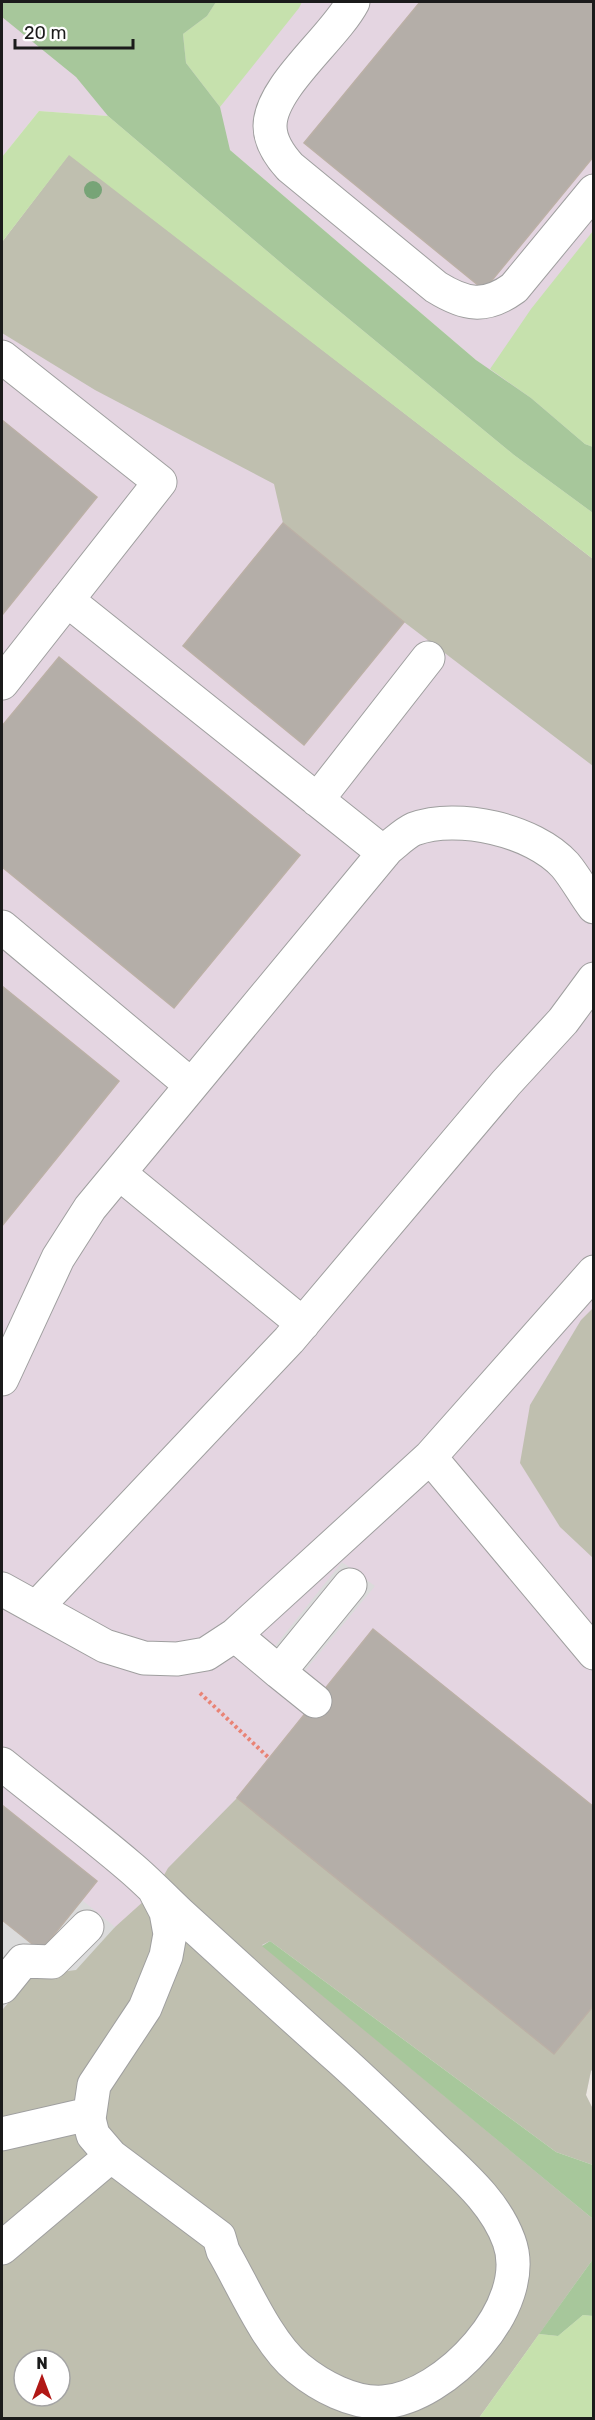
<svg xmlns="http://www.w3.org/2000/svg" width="595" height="2420" font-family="Rubik,sans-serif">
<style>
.industrial{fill:#e4d5e1;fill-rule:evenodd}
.construction{fill:#bfbfaf;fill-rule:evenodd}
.grass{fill:#c6e1ad}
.forest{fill:#a7c79b}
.parking{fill:#dbdbdb}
.building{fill:#b4aea8;stroke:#bbb0a6;stroke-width:1.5}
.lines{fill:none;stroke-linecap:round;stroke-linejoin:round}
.minor-casing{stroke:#9f9f9f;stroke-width:35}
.path{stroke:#e98375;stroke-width:4;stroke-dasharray:3 3;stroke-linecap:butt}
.minor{stroke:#fff;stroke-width:33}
.tree{fill:#77a477}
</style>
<rect width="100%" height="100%" fill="#ece8e2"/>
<path class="industrial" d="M2,2H593V447L476,360L230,150L108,116L39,111L2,157Z
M2,242L593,559L594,2069L591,2071L586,2095L593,2109V2165L270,1941L593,2219V2259L479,2418H2ZM24,2360H60V2396H24Z"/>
<path class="construction" d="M69,154L593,559V766L404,622L283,523L274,484L95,390L2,333V242Z
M593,1308V1558L560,1527L520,1463L530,1405L581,1320Z
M237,1798L554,2053L593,2005V2069L591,2071L586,2095L593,2109V2165L556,2152L270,1941L262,1945L593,2219V2259L479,2418H2V2010L31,1976L115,1927L155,1891L168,1868ZM24,2360H60V2396H24Z"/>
<path class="grass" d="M216,2H302L299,8L220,107L186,63L183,34L207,16Z
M39,111L108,116L287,268L514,455L593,513V559L69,155L2,242V157Z
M593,231V447L585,444L531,398L490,369L531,309Z
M583,2315L593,2316V2418H479L539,2334L558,2336Z"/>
<path class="forest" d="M2,2H216L207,16L183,34L186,63L220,107L230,150L476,360L531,398L585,444L593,447V513L514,455L287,268L108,116L76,77L2,17Z
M270,1941L556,2152L593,2165V2219L262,1946Z
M593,2259V2316L583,2315L558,2336L539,2334Z"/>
<path class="parking" d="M342,1562L375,1586L294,1684L264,1660Z
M82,1900L115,1927L76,1970L31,1976L2,2010V1920L41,1951Z"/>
<path class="building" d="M420,2H594V156L484,290L304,143Z
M2,420L97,497L2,615Z
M283,523L404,622L304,745L183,646Z
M59,657L300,855L174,1008L2,867V726Z
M2,986L119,1081L2,1226Z
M373,1629L594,1807V2005L554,2054L237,1798Z
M2,1805L97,1881L41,1951L2,1920Z"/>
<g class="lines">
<defs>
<path id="minor" d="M353,2C334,38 270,87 270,126C270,142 280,156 290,167L436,287C465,305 485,309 514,288L594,191
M2,357L160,482L2,683
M67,600L384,853
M317,800L428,658
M2,927L191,1085
M119,1173L303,1324
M594,1272L430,1457L594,1653
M2,1379L58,1258L90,1208L388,848C396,842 405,833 414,829C458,813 533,830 565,865C576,878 584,894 594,907
M2,1589L105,1646L144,1658L177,1659L206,1654L235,1635L430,1457
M36,1608L289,1340L506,1083L563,1021L594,979
M235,1635L279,1672
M315,1701L279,1672L350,1585
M2,1764C44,1798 88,1831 129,1866C147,1881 163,1898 180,1914C233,1962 286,2011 340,2059C371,2087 402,2117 433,2147C462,2175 495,2202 509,2241C533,2306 445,2398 383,2402C353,2404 320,2386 298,2368C267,2343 243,2285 223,2251L219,2237L111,2156L93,2135L89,2119L94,2085L145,2008L166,1956L170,1934L166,1912L155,1891
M2,1987L23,1961L52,1962L87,1927
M2,2134L89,2114
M2,2248L111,2156"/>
</defs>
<use href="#minor" class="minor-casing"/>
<path class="path" d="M200,1693L269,1758"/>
<use href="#minor" class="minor"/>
</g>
<circle class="tree" cx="93" cy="190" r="9"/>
<rect width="595" height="2420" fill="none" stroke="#1b1b1b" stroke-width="6"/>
<g transform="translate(42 2378)"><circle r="28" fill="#ffffff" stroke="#a4a4a4" stroke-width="1.5"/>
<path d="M0-4.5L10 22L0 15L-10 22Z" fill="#b11816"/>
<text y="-9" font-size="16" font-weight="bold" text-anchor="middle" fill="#1b1b1b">N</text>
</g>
<path d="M15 39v9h118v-9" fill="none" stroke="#1b1b1b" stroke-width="3"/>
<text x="24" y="39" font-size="18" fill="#1b1b1b" stroke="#ffffff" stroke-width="4.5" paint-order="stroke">20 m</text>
</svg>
